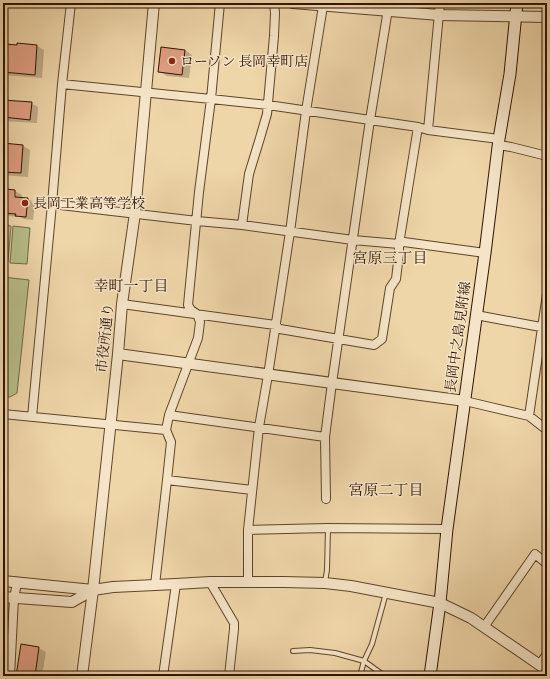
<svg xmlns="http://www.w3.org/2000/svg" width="550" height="679" font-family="Alegreya,'Noto Serif JP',serif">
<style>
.green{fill:#b7be8a;stroke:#736845}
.shadow{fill:#0003;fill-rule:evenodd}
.building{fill:#e19f83;stroke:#2f1300}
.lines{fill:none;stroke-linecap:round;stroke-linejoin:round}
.service-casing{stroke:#5f442a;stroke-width:6}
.minor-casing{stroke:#5f442a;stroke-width:10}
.tertiary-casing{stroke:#5f442a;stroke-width:12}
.secondary-casing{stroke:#2f1300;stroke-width:13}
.service{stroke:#f5e4c7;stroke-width:4}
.minor{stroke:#f5e4c7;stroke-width:8}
.tertiary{stroke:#f5e4c7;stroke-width:10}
.secondary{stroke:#f5e4c7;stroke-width:11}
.poi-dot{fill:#8f2418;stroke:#f5e4c7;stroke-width:1.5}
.labels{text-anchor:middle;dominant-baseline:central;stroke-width:3;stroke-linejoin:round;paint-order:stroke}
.poi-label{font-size:14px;fill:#2f1300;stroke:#f5e4c7;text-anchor:start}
.street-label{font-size:14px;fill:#2f1300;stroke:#f5e4c7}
.neighbourhood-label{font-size:15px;fill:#2f1300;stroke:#f5e4c7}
</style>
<rect width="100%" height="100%" fill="#efd6a9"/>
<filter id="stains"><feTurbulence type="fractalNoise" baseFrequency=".005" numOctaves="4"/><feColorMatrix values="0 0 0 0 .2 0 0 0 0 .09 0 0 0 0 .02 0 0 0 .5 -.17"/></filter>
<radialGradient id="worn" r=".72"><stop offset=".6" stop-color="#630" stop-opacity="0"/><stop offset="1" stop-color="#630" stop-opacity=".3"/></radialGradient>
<path class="green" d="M3,225L11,226L8,262H3Z
M13,226L30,228L27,264L10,263Z
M3,277L29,280L17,393L10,397L3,396Z"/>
<path class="shadow" d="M18,44L37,46L44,50L42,78L3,75V45L18,46Z
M185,50L192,55L189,78L167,76L159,71Z
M3,101L31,103L38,107L37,123L3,121Z
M3,144L23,146L30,150L28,177L3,175Z
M7,190L15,191L22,195V199H28L35,203L33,220L24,219L20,217L8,216V217H3V197H6ZM14,193H16L15,202Z
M22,645L39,648L46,652L42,676H17Z"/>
<path class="building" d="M17,43L37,45L35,75L3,72V50H5V44L17,45Z
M161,47L185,50L182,75L158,72Z
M3,100L32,102L30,120L3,117Z
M3,143L23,145L21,173L3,172Z
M6,189L15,190V197L28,198L26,217L15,216L16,214L3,213V198H5Z
M21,644L39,647L35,676H16Z"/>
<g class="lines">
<defs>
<path id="service" d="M325,582L327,570L328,528
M293,651L310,650L335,653L364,661L382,674L402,676
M360,676L364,661L372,644L386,593"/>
<path id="minor" d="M62,84L211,99L268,105L370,120L418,127L428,130L499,139
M428,130L440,3
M499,145L511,147L547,156
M52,204L197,221L242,225L353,240L399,244L404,242L485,253
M242,225L249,174L260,138L267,114L274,36L275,13L274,3
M122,304L275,325L280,329L374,345L382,339L390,288L396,279L399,254V244L418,127
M476,315L546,328
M465,401L529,416L547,430
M3,414L166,430
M169,415L325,437
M529,416L547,294
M32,417L52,204L62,84L71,3
M167,480L252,490
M326,499L325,437L332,383L370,120L389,3
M248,530L328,528L447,529
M248,581V530L259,427L268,375L290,232L306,111L323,6
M210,582L234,623V629L229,676
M155,585L167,480L171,442L166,430L169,415L198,338L200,322L197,314L191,310L188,305L199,192L211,99L220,3
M484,627L535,554L547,564
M539,665L547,654
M10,676L14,598L17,583
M163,676L176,584"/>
<path id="tertiary" d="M293,3L439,15L547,17
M118,354L465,401
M3,581L93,590L113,587L176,584L210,582H284L325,583L351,586L440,603L471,618L547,670
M3,597L72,602L93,590
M82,676L93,590L118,354L122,304L135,213L154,3"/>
<path id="secondary" d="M430,676L440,603L447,529L485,253L499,139L510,74L517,3"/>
</defs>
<use href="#service" class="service-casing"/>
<use href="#minor" class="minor-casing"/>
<use href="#tertiary" class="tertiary-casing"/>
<use href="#secondary" class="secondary-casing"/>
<use href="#service" class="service"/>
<use href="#minor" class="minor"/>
<use href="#tertiary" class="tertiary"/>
<use href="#secondary" class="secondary"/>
</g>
<g class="poi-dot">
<circle cx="172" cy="61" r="4"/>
<circle cx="25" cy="203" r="4"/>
</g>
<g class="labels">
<g class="poi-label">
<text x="180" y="61">ローソン 長岡幸町店</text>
<text x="33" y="203">長岡工業高等学校</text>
</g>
<g class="street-label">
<text transform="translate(458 337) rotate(-82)">長岡中之島見附線</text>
<text transform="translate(105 338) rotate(-84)">市役所通り</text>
</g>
<g class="neighbourhood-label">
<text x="390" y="258">宮原三丁目</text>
<text x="131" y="286">幸町一丁目</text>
<text x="386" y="490">宮原二丁目</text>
</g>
</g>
<rect width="550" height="679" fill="none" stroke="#efd6a9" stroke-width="16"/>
<rect x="4" y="4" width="542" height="671" fill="none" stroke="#2f1300" stroke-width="2"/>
<rect x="8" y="8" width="534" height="663" fill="none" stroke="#2f1300"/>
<rect width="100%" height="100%" filter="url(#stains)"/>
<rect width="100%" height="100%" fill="url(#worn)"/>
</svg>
